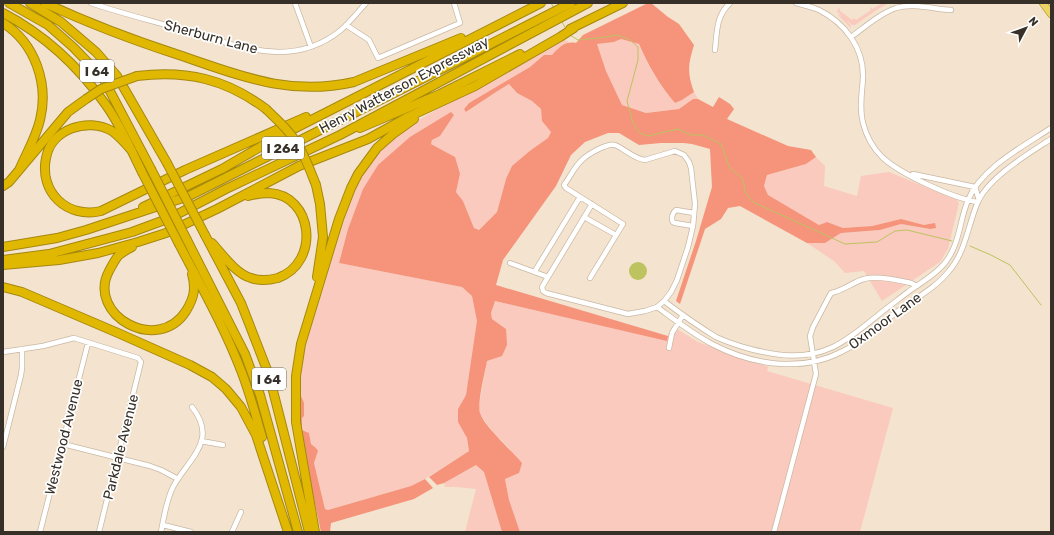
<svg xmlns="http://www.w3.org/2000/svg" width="1054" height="535" font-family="Rubik,sans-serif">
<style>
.green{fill:#facabe}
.forest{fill:#f5937b}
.water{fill:#bcc35f}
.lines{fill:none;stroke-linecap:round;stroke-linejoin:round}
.stream{stroke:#bcc35f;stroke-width:1}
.street-casing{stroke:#c9b9a4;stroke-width:6}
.primary-casing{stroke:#a5880f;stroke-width:8}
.highway-casing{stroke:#a5880f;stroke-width:10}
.street{stroke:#fff;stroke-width:4.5}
.primary{stroke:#ecd467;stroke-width:7}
.highway{stroke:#e0b801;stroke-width:8}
.highway-bridge-casing{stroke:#a5880f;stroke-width:10;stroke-linecap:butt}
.highway-bridge{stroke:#e0b801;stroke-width:8}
.labels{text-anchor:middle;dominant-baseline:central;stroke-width:3.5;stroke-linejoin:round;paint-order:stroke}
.shield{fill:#fff;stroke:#736e68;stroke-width:1}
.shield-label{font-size:13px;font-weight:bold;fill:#373028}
.street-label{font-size:14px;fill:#373028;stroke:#fff}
</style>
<rect width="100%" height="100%" fill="#f4e3ce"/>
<path class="green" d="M882,3H889L878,9L855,25H852L846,20L851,26V28L836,13L842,17L837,11L839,7L840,11L852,20L854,18L856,20L871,10L870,7L873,9Z
M563,39L569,42L562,45L552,55H544L530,67L469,103L464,108L467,112L496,92L509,84L517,93L532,101L541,109L542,121L551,132L548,138L531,150L506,179L497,212L479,230L474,228L463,201L456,192L460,174L448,153L431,144L432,140L440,136L454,115L363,189L348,229L339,263L462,287L472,296L478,321L466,395L458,409V422L467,438L469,451L425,479L411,486L328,510L325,509L314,463L318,451L316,448L311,444L309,433L302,430L299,399L300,364L352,194L363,172L375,156L386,144L413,123Z
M621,39L639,44C647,65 660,86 675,103L682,100L694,92L698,99H693L679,109L646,113L622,105L606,71L597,44L614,42Z
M816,157L825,166L824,186L857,196L861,176L889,172L957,200L959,203L948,249L940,262L882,301L864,271L845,273L834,261L807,243H825L841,233L880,230L901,224L930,229L924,225L901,219L872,226L843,228L827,222L819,225L768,195L764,186L767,175L806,164Z
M495,301L666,340L672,326L698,342L768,367L767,371L893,408L860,532H520L509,500L505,479L519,473L510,449L493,432L480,414L479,406L487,361L502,356L506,329L492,319L491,313Z
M476,465L484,472L502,532H465L476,489L456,487H445L444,483Z"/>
<path class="forest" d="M648,3H651L668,17L679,24L694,45C688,65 687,72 694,92L682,100L675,103C660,86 648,65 639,44L621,39L614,42L597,44L606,71L622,105L646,113L679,109L693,99H698L713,107L719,97L730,104L734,109L727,119L788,146L811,150L816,157L806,164L767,175L764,186L768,195L819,225L827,222L843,228L872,226L901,219L924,225L935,223L936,228L930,229L901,224L880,230L841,233L825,243H807L740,206L728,208L721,219L705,229L680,304L676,301L696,241L712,187L710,149L692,144L683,143H661L639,145L619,133H608L585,142L571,155L556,186L503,260L496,285L668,336L667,341L495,301L491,313L492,319L506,329L507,345L502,356L487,361C485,372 477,404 480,413C484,426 512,451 522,463L519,473L505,479L509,500L520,532H502L484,472L476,465L444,483L437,485L429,477L469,451L467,438L458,422V409L466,395L477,321L472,296L462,287L339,263L348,229L363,189L378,165L410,137L451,112L454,115L440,136L432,140L431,144L455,157L460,174L456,192L463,201L474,228L479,230L497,212L506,179L512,166L531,150L548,138L551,132L542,121L541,109L532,101L517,93L509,84L496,92L466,112L464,109L469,103L530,67L544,55H552C560,47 564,41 576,43L583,35Z
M301,396L304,403V416L302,418V430L309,433L311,444L316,448L318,451L314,463L325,509L328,510L411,486L425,479L433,488L414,499L331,523L330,532H321L299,427V399Z"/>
<path class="water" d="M629 271a9 9 0 1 1 18 0a9 9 0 1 1-18 0Z"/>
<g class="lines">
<path class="stream" d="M551,3L554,8
M562,22L566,29
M570,35L578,40L599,38L617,35L629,39L638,47V60L627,101L633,123L640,133L648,136L678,129L691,135H703L721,144L730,168L743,179L745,192L753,202L845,244L877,242L895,231L907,230L952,241
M970,246L991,255L1010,265L1041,305"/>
<defs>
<path id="street" d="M91,3C123,14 157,22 190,32C242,47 293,69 341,30C350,22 358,12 366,3
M295,3L311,47
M796,3C804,5 812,7 819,10C845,23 864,48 863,78C862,93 859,108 863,123C866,135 873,148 882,157C900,174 953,198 977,202
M346,25L369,40L378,58L460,23L454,3
M851,37C865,27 879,14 896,8C912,3 934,9 951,10
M715,50C717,32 716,16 730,3
M913,174L975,187L979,200
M584,217L616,235
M693,226L675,223L673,222C671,219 672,213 676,210L694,213
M510,263L548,277
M535,271L580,197
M590,278L623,224L566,188L564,185C570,177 575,166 582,160C588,154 607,143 615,145C625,149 634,159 645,160L675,151L684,155L689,162L691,168L695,204L693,226L688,247L677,280L671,292L664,301L657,307L645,311L628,314L546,293L543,291L542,287L592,204
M664,301C681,314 698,326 716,337C727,342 739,346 750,349C778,356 805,360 833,347C852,338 869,322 887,308C894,303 901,297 908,292C920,283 934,276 944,264C960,245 959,222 968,200C981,168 1024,146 1051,128
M657,307C675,320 693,334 712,344C752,365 802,373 843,351C862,342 878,327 894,314C912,300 935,289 949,271C965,253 968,226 977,204C987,178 1028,154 1051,139
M669,348L672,333L683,315
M3,352L43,346L74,338L138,358L141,362L99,532
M201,441L223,445
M63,444L150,466L161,470L178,479
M3,447L21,375L22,368V349
M163,525L191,532
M40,532L88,343
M161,532C164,517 166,501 173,487C188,459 219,441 192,407
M232,532L241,512
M774,532L816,374L810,336L813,327L831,293C843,291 853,282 864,279C876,275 898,280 911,283L917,286"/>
<path id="primary" d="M1043,3L1051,14"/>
<path id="highway" d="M9,3L48,25L73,47L103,78L151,169
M30,3L61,22L96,52L117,76L167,163
M45,3C88,23 133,40 179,55C239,75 288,97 354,82L461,38
M3,13C45,35 79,67 106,105C121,126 131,150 142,172
M3,23C35,43 49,84 40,120C36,137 27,152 20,168
M570,29L623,3
M137,76C187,70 226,79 266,109
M360,128L440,94L520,54
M132,151C126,144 119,136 112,131C88,117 51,129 46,158C39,192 67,219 101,211L185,170L306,117
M316,185L320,204L323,237L317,277
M3,186L9,182L68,112L86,99
M143,207L222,169L274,139L541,3
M205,235L241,303L269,375L309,532
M187,240L245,354L260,395L298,532
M212,243C222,254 236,274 251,278C259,281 270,280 278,278C321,262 313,195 269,193C262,193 255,194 248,196
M179,244C201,286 225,328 242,373C250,394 256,416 262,437
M3,247L57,238L86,230L189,196L422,79L571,3
M132,247C128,249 123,252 119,255C115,259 112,266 109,271C86,315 158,355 186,311C194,298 196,289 192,274
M3,260L49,254L132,232L170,218L226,189L340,135L588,3
M3,265L59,260L98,253L138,242L166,233L217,209L299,166L368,139L406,118L475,86L560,37L574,28
M3,287L22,292L118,333L190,365L212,377L226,389L241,407L256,435L288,532
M315,532L296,422V376L301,344L339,219L351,188L358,174L377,148L393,134L414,119"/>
</defs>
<use href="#street" class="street-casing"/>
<use href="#primary" class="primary-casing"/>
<use href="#highway" class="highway-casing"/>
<use href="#street" class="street"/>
<use href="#primary" class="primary"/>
<use href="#highway" class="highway"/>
<defs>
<path id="highway-bridge" d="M86,99L101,89L137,76
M266,109C273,116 280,122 286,129C301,145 308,165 316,185
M167,163L205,235
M151,169L187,240
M142,172L179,244"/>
</defs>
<use href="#highway-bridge" class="highway-bridge-casing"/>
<use href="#highway-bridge" class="highway-bridge"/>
</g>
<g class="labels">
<g class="shield">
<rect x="80" y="60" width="34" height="22" rx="3"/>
<rect x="262" y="137" width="42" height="22" rx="3"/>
<rect x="252" y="368" width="34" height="22" rx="3"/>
</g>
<g class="shield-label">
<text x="97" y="71">I 64</text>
<text x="283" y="148">I 264</text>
<text x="269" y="379">I 64</text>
</g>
<g class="street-label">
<text transform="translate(211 37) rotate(15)">Sherburn Lane</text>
<text transform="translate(404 85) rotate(-28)">Henry Watterson Expressway</text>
<text transform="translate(885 321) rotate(-36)">Oxmoor Lane</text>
<text transform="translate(64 437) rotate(-76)">Westwood Avenue</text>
<text transform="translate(121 447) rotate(-76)">Parkdale Avenue</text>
</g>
</g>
<rect width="1054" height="535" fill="none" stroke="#373028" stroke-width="8"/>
<g transform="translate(1026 28) rotate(49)" stroke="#ffffff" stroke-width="3" paint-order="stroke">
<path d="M0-3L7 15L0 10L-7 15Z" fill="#373028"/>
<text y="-6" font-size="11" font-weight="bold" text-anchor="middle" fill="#373028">N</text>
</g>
</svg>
